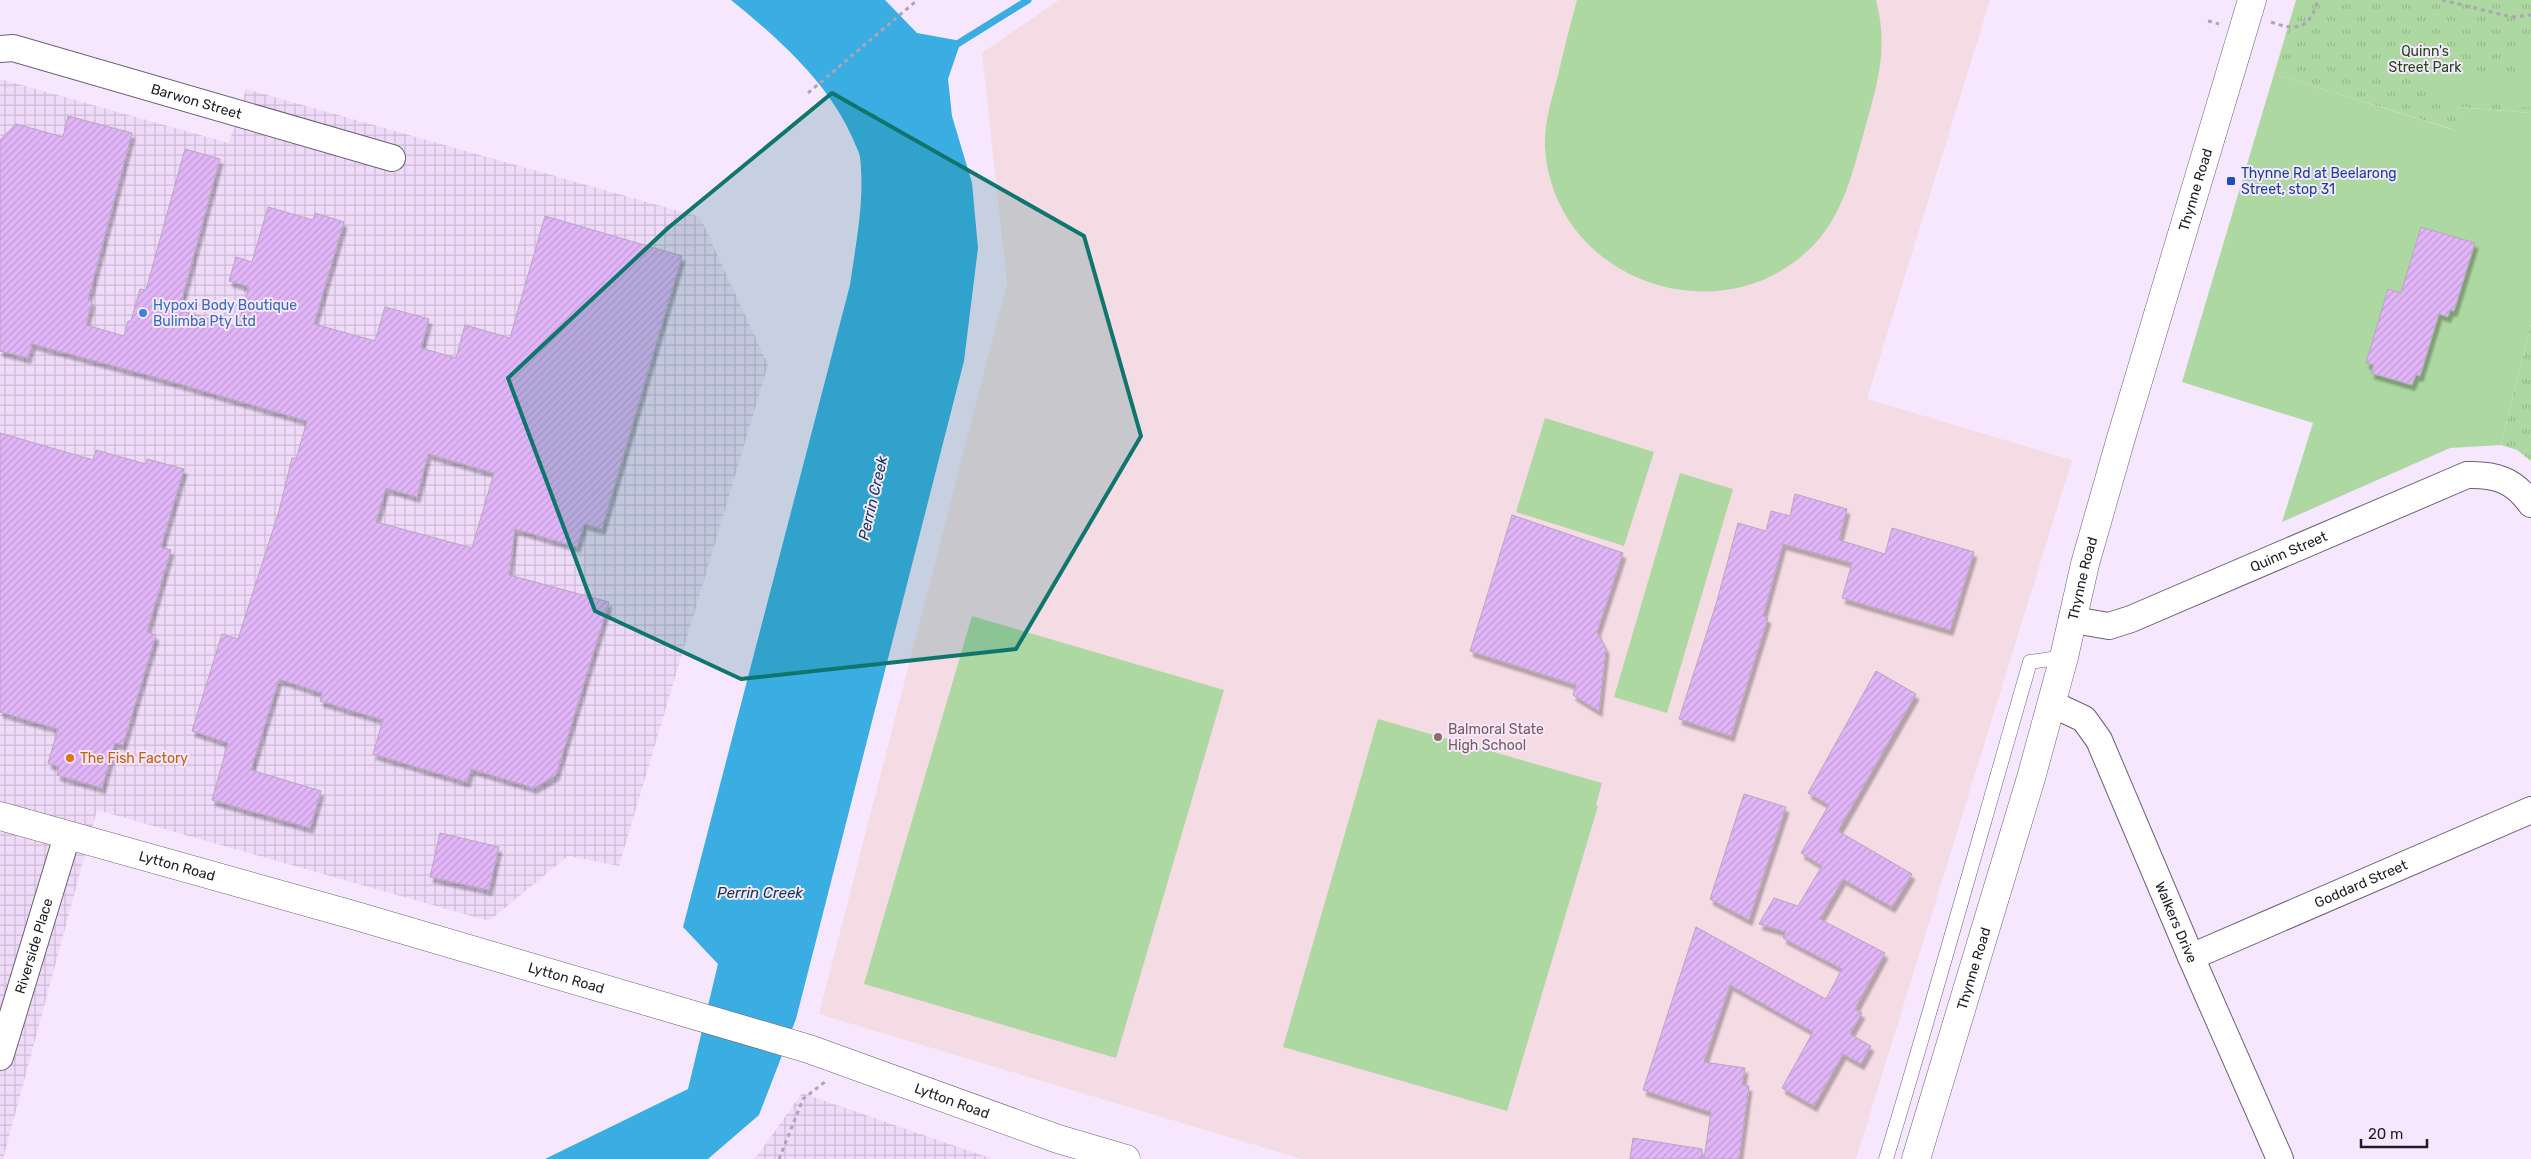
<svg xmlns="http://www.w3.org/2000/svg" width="2531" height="1159" font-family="Rubik,sans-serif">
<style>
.industrial{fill:url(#industrial-grid)}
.education{fill:#f5dbe4}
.grass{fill:url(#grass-tufts)}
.pitch{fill:#add8a1}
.water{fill:#3aade3}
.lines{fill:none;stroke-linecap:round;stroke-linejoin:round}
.stream{stroke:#3aade3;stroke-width:7}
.building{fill:url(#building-hatch);stroke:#b5a7bd;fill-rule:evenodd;filter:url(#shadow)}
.service-casing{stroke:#6d6074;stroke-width:15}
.minor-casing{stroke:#6d6074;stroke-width:28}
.secondary-casing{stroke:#6d6074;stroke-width:29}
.path{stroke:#afa4b6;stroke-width:3;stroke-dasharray:4 4;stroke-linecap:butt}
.service{stroke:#fff;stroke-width:14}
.minor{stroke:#fff;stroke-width:26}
.secondary{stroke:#fff;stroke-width:28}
.marked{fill:#0f766e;fill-opacity:0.2;stroke:#0f766e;stroke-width:4;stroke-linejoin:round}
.transit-dot{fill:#1a4fb4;stroke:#f6e7fe;stroke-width:2}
.shop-dot{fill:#3f7fe0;stroke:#f6e7fe;stroke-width:2}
.education-dot{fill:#8d6e63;stroke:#f6e7fe;stroke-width:2}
.food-dot{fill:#e8710a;stroke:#f6e7fe;stroke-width:2}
.labels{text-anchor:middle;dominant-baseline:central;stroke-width:4;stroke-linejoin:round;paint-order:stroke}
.park-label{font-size:14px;fill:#204913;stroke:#f6e7fe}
.street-label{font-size:14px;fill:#211c24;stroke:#f6e7fe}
.transit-label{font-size:14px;fill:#164399;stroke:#f6e7fe;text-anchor:start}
.shop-label{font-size:14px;fill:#366cbe;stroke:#f6e7fe;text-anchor:start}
.education-label{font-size:14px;fill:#785e54;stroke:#f6e7fe;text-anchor:start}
.food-label{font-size:14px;fill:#c56008;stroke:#f6e7fe;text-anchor:start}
.water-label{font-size:15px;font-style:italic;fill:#093a51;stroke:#f6e7fe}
</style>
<defs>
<pattern id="industrial-grid" width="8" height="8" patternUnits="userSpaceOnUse" patternTransform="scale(1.25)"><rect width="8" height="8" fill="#efdbf9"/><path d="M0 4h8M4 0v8" fill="none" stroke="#cdbbd5"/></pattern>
<pattern id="grass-tufts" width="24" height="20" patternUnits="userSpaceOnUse" patternTransform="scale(1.25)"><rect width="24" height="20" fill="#add8a1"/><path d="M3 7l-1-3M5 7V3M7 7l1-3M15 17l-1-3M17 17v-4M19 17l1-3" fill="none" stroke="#95b98a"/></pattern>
<pattern id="building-hatch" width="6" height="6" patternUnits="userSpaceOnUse" patternTransform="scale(1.25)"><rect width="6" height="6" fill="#e1b5f7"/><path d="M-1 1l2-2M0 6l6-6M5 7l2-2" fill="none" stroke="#c19bd4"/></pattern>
<filter id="shadow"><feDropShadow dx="3" dy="5.5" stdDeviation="1" flood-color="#0004"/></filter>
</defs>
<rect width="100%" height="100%" fill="#f6e7fe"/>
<path class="industrial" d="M0,79L229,143L246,89L700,217L768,365L619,866L568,856L489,921L97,810L3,1159H0Z
M802,1093L993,1159H755Z"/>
<path class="education" d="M1059,0H1990L1867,399L2072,460L1856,1159H1302L819,1014L1007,283L982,53Z"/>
<path class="grass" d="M2296,0H2531V113L2458,107L2455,130L2274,74Z
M2531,324V461L2517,450L2501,445Z"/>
<path class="pitch" d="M1577,0H1876C1889,49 1877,85 1864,132C1853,170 1845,208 1819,239C1730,342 1553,284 1545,147C1544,122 1552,99 1558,75C1564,50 1570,25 1577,0Z
M2531,50V108L2440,97L2438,100L2431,99L2423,87L2431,69L2508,77L2515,74V60L2518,55Z
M2274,74L2454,130L2458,107L2531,113V324L2501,445L2450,448L2282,522L2313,423L2182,382Z
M1545,418L1654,452L1624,546L1516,512Z
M1680,473L1733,489L1667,713L1614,697Z
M972,616L1224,690L1116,1058L864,984Z
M1378,719L1602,783L1596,805L1598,806L1507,1111L1283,1047Z"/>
<path class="water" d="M731,0H885L917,33L961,41L948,79L952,116L972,183L978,248L964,361L796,1019L759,1115L708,1159H545L688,1089L718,964L683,927L850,285C856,242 865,200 860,157C859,151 855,145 853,139C829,83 778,38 731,0Z"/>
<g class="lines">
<path class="stream" d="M954,46L1028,0"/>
</g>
<path class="building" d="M68,116L132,133L88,300L92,301L86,325L124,336L128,321H131L140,289L146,290L185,149L220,159L179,310L237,327L249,287L229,281L236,257L252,262L268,207L313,220L315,213L344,222L314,324L375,341L385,307L429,319L421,348L456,358L465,325L510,338L545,216L682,256L602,529L584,524L577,547L515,529L509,575L609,602L556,775L534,788L471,769L467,782L373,754L383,720L320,701L322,693L279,679L251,770L321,791L310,828L212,800L228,743L192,731L222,634L238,639L279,511L292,458L296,459L307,421L159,378L32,344L28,358L0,351V140L16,124L63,137ZM428,454L494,473L472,548L376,522L386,488L417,497Z
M2421,227L2475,243L2454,311L2450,310L2448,317L2439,314L2420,376L2416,375L2412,385L2371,373L2374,365L2366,363L2388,289L2401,293Z
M0,433L93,460L96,450L146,464L147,459L184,469L161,547L171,550L147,632L156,635L123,745L115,743L102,788L57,775L59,767L48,763L58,729L0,712Z
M1795,494L1847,509L1839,540L1885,554L1892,528L1974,552L1950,630L1842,598L1852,563L1783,544L1763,616L1768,618L1731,736L1679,719L1717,601L1738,523L1766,531L1771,511L1790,516Z
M1512,515L1623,553L1597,632L1606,649L1599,711L1573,695L1576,685L1470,651Z
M1876,671L1916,694L1838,831L1912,874L1892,907L1843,879L1820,919L1885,953L1855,1009L1862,1013L1850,1034L1871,1046L1861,1064L1843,1054L1814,1106L1782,1088L1813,1032L1730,985L1704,1062L1745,1068L1742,1085L1749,1086L1739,1159H1704L1711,1112L1643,1090L1696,927L1826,999L1842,969L1783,938L1786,932L1759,924L1774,898L1798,906L1822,866L1801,853L1829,805L1808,793Z
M1744,794L1786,807L1749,920L1710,899Z
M440,833L499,847L489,890L430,877Z
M1633,1138L1702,1149V1159H1630Z"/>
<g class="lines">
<defs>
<path id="service" d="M1886,1159C1936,994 1982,828 2030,662L2064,657"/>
<g id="minor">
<path id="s1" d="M0,49L13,48L392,158"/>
<path id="s2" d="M2073,620L2109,626L2131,619L2467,475C2495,474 2514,480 2531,504"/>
<path id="s3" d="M2052,704L2084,719L2099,740L2191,957L2280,1159"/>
<path id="s4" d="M2191,957L2531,810"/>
<path id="s5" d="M0,1057L67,836"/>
</g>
<g id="secondary">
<path id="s6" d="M0,816L353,915L809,1049L1058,1139L1126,1159"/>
<path id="s7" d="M1916,1159L2031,778L2064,657L2085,564L2121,438L2252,0"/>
</g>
</defs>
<use href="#service" class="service-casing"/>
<use href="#minor" class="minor-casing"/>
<use href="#secondary" class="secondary-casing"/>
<path class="path" d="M2442,0L2512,17L2531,15
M2208,21L2219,24
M2271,22C2298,32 2310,28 2318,0
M808,93L915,2
M779,1159L803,1099L826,1081"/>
<use href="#service" class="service"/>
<use href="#minor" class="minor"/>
<use href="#secondary" class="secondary"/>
</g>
<path class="marked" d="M832,93L1084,236L1141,436L1016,649L741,679L595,611L508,378L668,228Z"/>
<rect class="transit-dot" x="2226" y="176" width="10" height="10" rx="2.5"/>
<circle class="shop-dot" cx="143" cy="313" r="5"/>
<circle class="education-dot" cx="1438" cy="737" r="5"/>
<circle class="food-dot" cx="70" cy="758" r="5"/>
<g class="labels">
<g class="park-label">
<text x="2425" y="51">Quinn's<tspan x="2425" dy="16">Street Park</tspan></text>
</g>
<g class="street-label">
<text stroke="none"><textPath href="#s1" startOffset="204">Barwon Street</textPath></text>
<text stroke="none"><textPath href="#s7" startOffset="1009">Thynne Road</textPath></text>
<text stroke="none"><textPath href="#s2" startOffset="231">Quinn Street</textPath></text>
<text stroke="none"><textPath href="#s7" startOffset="604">Thynne Road</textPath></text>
<text stroke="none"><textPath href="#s6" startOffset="184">Lytton Road</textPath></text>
<text stroke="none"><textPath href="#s4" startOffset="185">Goddard Street</textPath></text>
<text stroke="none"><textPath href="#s3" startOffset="259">Walkers Drive</textPath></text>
<text stroke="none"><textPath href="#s5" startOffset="116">Riverside Place</textPath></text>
<text stroke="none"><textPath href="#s7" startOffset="199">Thynne Road</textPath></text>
<text stroke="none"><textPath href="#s6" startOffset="589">Lytton Road</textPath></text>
<text stroke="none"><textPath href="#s6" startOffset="994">Lytton Road</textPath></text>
</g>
<g class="transit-label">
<text x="2241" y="173">Thynne Rd at Beelarong<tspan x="2241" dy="16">Street, stop 31</tspan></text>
</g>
<g class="shop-label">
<text x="153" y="305">Hypoxi Body Boutique<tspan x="153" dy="16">Bulimba Pty Ltd</tspan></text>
</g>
<g class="education-label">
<text x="1448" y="729">Balmoral State<tspan x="1448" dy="16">High School</tspan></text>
</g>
<g class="food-label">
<text x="80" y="758">The Fish Factory</text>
</g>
<g class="water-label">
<text transform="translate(873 498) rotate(-77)">Perrin Creek</text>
<text x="760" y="893">Perrin Creek</text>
</g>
</g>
<path d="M2361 1139v8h66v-8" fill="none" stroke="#211c24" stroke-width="2.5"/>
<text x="2368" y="1139" font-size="15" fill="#211c24" stroke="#f6e7fe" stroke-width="4" paint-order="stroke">20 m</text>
</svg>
